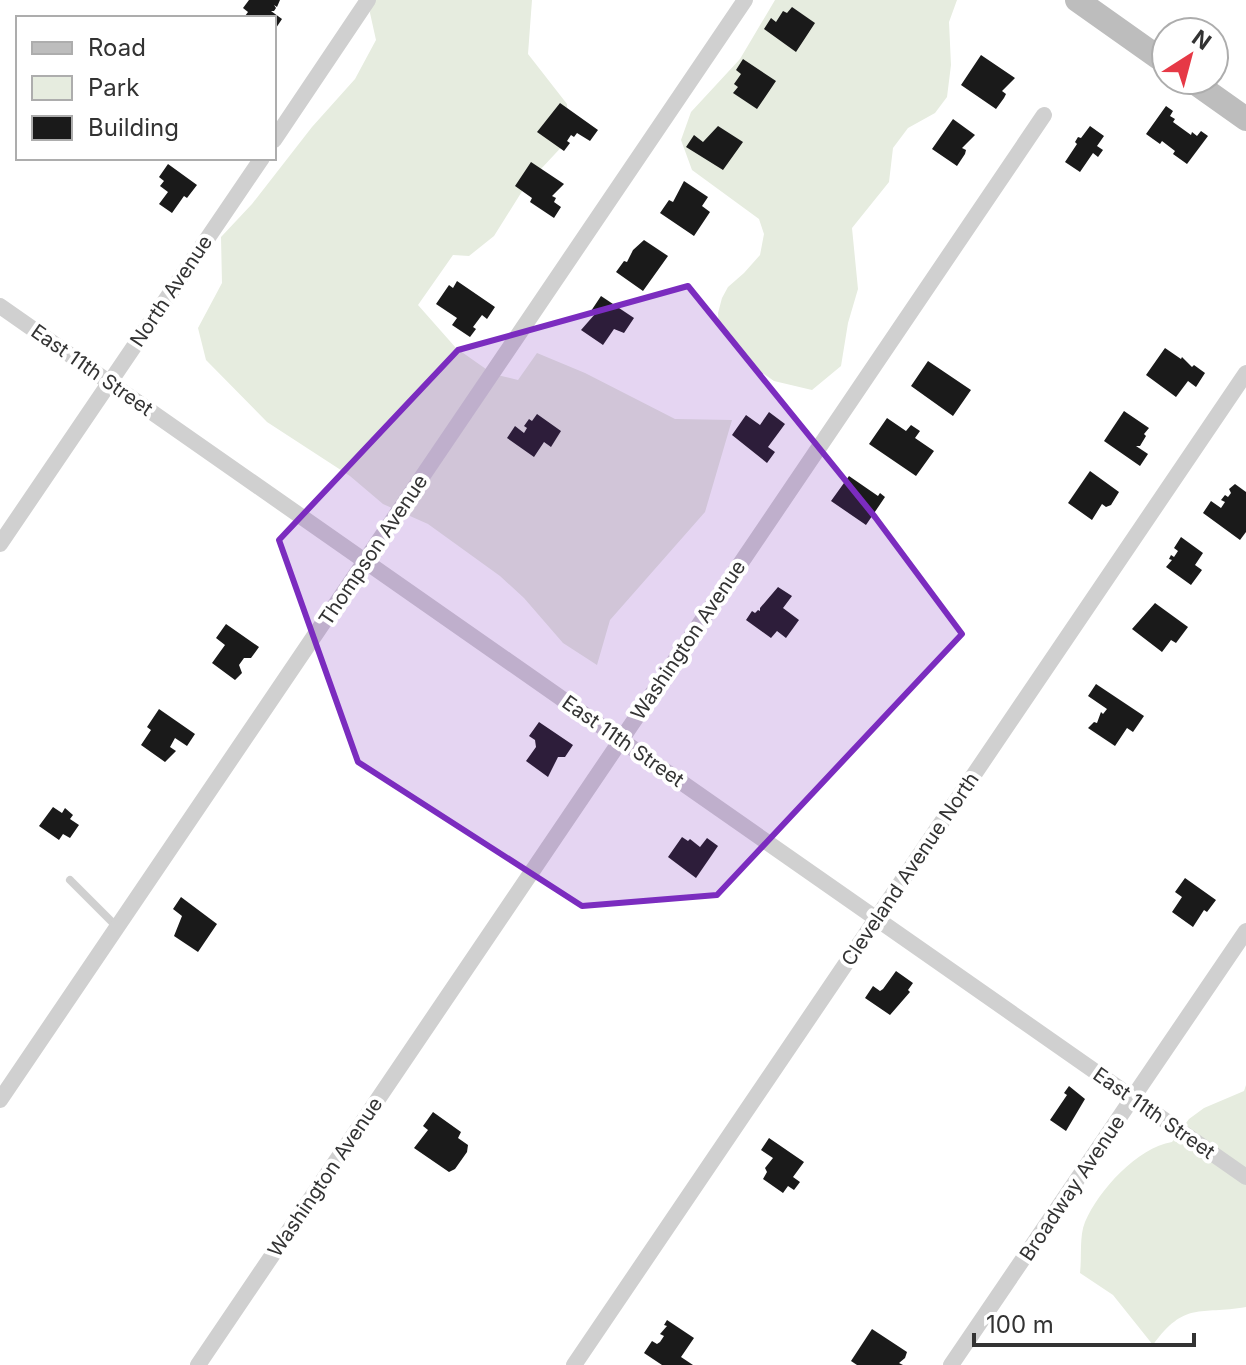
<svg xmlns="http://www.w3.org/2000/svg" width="1246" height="1365" font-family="Inter,sans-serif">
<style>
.green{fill:#e6ecdf}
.building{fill:#1a1a1a}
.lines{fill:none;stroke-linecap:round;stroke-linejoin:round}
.lane{stroke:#d0d0d0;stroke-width:8}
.street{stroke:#d0d0d0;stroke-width:16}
.secondary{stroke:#bdbdbd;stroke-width:24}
.marked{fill:#7b2cbf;fill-opacity:0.2;stroke:#7b2cbf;stroke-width:6;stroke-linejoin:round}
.labels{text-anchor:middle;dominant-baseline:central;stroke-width:8;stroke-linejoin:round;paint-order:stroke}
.street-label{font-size:20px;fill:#333;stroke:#fff}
</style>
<rect width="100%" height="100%" fill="#fff"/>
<path class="green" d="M371,0H532L528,54L567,104L568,140L526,185L494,236L469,256L453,255L418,305L456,348L493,374L518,380L537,353L585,373L675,419L732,420L705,512L610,620L597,665L563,643L524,598L500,576L428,524L383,504L350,476L267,422L206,360L198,328L222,283L221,237L252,204L312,127L355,79L376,40L370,13Z
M775,0H957L949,22L951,65L947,97L935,113L908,128L893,148L889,182L852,228L858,289L848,323L841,366L812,390L774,381L751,365L719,328L718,313L722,298L728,287L744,273L760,255L764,234L759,219L692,170L681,140L691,112L740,59Z
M1246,1085V1307C1199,1315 1185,1301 1153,1345L1113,1295L1080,1273C1082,1258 1079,1236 1085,1222C1099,1190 1137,1148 1172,1142L1189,1119L1204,1108L1244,1091Z"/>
<path class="building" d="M249,0H280L277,7L274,5L276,8L274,11H271L282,19L274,31V18L245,16L248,12L243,8Z
M792,7L815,23L796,52L764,29L771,18L776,22L783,11L787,13Z
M981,55L1015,78L1002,91L1006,94L1004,98L996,109L961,85Z
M743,59L776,81L757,109L733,93L738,87L734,84L741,74L736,70Z
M560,103L598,130L590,141L577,133L574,137L571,135L567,141L570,143L564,151L537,132Z
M1166,106L1173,111L1170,116L1175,119L1173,122L1191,135L1192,132L1197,136L1201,131L1208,136L1187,164L1173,154L1175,151L1162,141L1160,144L1146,134Z
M953,119L975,135L962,148L966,150L965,154L957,166L932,149Z
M718,126L743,142L723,170L686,147L694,135L703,142Z
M1090,126L1104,136L1097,146L1103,150L1098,157L1093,153L1080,172L1065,162L1077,144L1075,142L1078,137L1081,138Z
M531,162L564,184L552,196L556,198L554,202L561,207L554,218L530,202L532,198L515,186Z
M168,164L197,185L187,198L184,196L172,213L159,204L168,192L160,186L164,181L159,177Z
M684,181L708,197L702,206L710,212L694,236L660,213L669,200L673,202Z
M644,240L668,256L643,291L616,272L624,261L627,262L633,250Z
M457,281L495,307L487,319L482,315L473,327L476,329L470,337L452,325L457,318L436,304L449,285L453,288Z
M601,296L634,318L624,333L614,329L603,345L581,330L595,314L591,311Z
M1165,348L1181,359L1182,357L1192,367L1194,365L1205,373L1196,387L1188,381L1176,397L1146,375Z
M928,361L971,390L953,416L911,386Z
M1124,411L1149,428L1144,434L1146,436L1140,446H1136L1148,454L1140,466L1104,441Z
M769,412L785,424L768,447L775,452L767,463L732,435L746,415L760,425Z
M537,414L561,431L551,447L544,442L534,457L507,438L515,426L524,433L527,428L524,426L529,419L532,421Z
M887,418L906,431L911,425L920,431L915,438L934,451L916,476L869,444Z
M1090,471L1119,492L1111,505L1106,507L1102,504L1092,520L1068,503Z
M849,476L878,496L880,493L885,497L866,525L831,501Z
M1235,484L1246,492V532L1240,540L1203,513L1211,501L1221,508L1225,502L1221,500L1225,495L1228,497L1231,493L1229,489Z
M1181,537L1203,553L1195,565L1202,570L1191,585L1166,567L1172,560L1169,559L1171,555L1174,557L1178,551L1174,548Z
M778,587L792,596L783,608L799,620L786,638L777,631L771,638L746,620L752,611L755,613L758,610L760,611V608Z
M1155,603L1188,627L1176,643L1171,640L1162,652L1132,629Z
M226,624L259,647L251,658H244L239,665L242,673L235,680L212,663L225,645L216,638Z
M1096,684L1144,716L1133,732L1127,728L1115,746L1088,728L1094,722L1097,723L1101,712L1103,714L1107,709L1088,696Z
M159,709L195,734L187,746L175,738L170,747L176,751L165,762L141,745L151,730L147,727Z
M539,722L573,745L565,757H558L548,777L526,761L536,747L535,740L529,736Z
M53,807L62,813L65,808L73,815L70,819L79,825L70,838L63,834L59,840L39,826Z
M682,837L688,841L690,839L700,847L707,838L718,846L696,878L668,857Z
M1185,878L1216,900L1207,912L1204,910L1193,927L1172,912L1182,897L1175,892Z
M181,897L217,924L198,952L174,936L182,916L173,909Z
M896,971L913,983L908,990L910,992L890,1015L865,998L873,986L880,991L883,989Z
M1069,1086L1085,1099L1066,1131L1050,1120L1067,1095L1064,1093Z
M433,1112L461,1132L458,1138L468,1145L467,1152L455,1169L449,1172L414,1148L428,1130L423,1126Z
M769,1138L804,1162L793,1177L800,1182L794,1190L788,1186L783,1193L763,1179L767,1172L765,1168L773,1158L761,1150Z
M667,1320L694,1338L681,1357L693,1365H662L644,1353L652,1341L657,1344L660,1342L664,1336L660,1334L667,1326L664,1325Z
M872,1329L907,1352L905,1358L899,1363L903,1365H857L851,1361Z"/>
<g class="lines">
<path class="lane" d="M70,880L117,927"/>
<path class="street" d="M274,140L368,0
M0,306L1246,1177
M0,544L262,158
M0,1100L745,0
M198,1365L1044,115
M574,1365L1246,373
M951,1365L1246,931"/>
<path class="secondary" d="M1077,0L1166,63
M1191,80L1246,119"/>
</g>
<path class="marked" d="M688,286L875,517L962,634L717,895L582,906L358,762L279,540L458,350Z"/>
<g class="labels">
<g class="street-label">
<text transform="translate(171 291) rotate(-56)">North Avenue</text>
<text transform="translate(92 370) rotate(35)">East 11th Street</text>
<text transform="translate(373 550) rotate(-56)">Thompson Avenue</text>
<text transform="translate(688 640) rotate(-56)">Washington Avenue</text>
<text transform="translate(623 741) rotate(35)">East 11th Street</text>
<text transform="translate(910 869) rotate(-56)">Cleveland Avenue North</text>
<text transform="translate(1154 1113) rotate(35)">East 11th Street</text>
<text transform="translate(325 1177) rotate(-56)">Washington Avenue</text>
<text transform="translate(1072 1188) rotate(-56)">Broadway Avenue</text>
</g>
</g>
<rect x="16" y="16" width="260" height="144" fill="#ffffff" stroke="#adadad" stroke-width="2"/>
<rect x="32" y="42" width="40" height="12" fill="#bdbdbd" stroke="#adadad" stroke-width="2"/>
<text x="88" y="56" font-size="24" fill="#333333">Road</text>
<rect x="32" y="76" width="40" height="24" fill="#e6ecdf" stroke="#adadad" stroke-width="2"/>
<text x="88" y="96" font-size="24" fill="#333333">Park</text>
<rect x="32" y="116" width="40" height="24" fill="#1a1a1a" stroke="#adadad" stroke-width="2"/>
<text x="88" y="136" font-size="24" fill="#333333">Building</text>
<g transform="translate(1190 56) rotate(36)"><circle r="38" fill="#ffffff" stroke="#adadad" stroke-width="2"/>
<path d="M0-6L14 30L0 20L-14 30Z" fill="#e63946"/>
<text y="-12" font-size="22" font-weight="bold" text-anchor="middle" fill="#333333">N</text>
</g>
<path d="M974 1333v12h220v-12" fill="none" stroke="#333333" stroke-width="4"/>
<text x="986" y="1333" font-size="24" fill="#333333" stroke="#ffffff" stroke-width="6" paint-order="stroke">100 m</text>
</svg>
